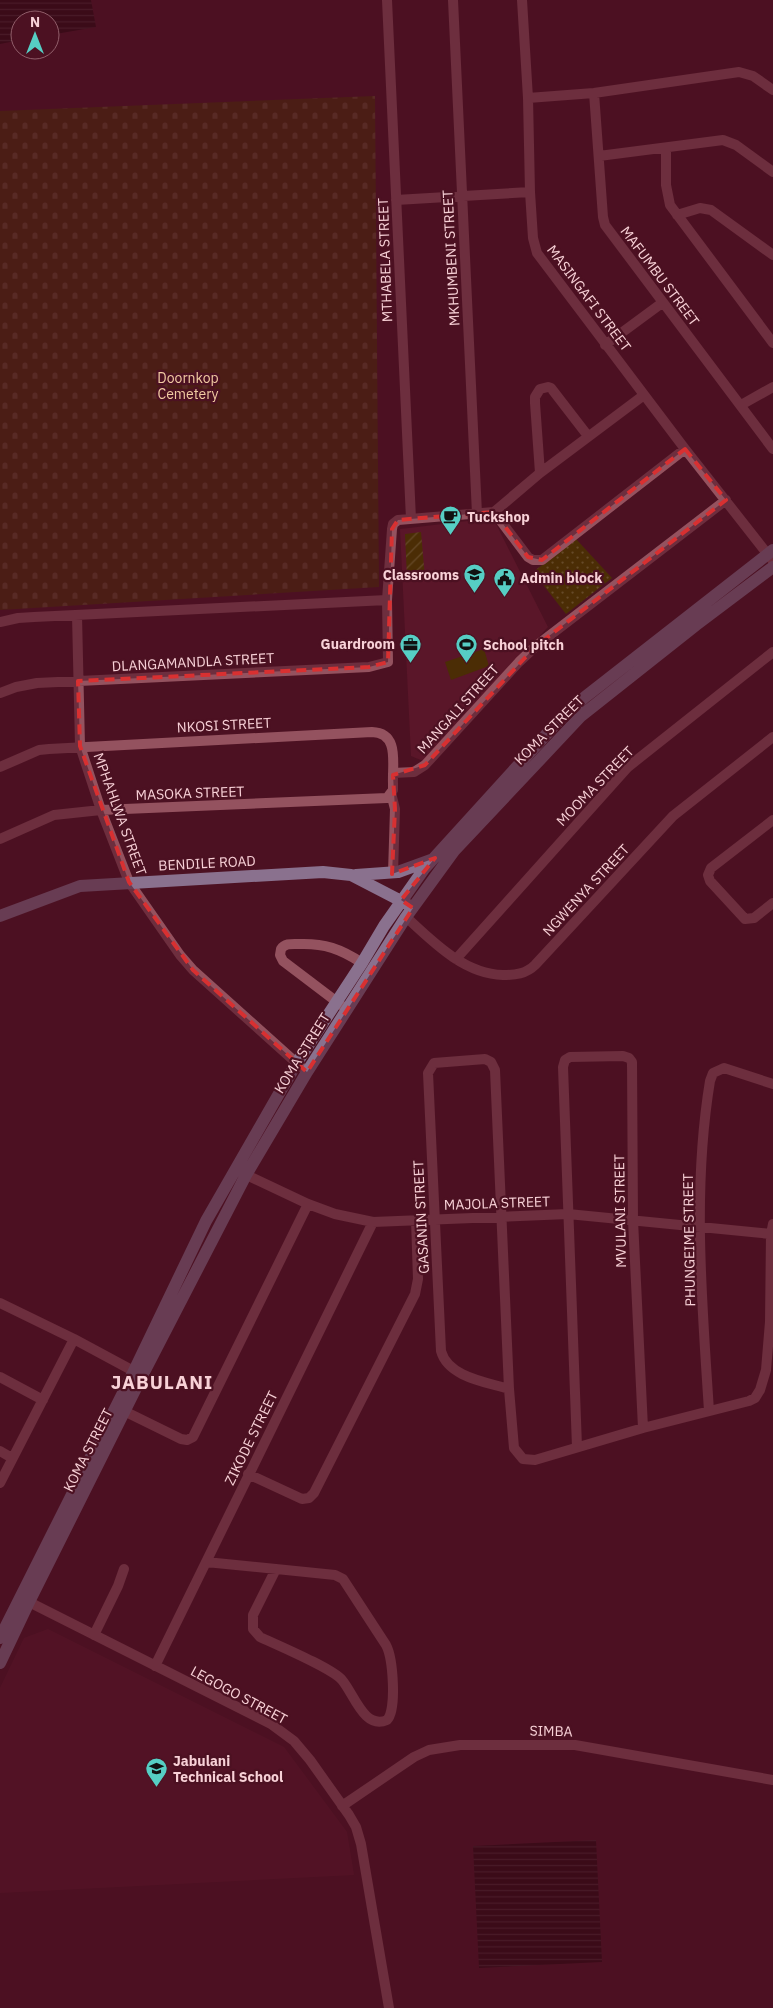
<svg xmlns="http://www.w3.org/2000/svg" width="773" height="2008" font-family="'IBM Plex Sans',sans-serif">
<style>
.built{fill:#5a1629}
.grass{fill:url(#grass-dots)}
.cemetery{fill:url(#cemetery-stones)}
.park{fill:#4b2d05}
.garden{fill:url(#garden-furrows)}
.water{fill:url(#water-rules)}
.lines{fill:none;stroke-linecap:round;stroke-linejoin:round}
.street{stroke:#94525f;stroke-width:10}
.secondary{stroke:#8a718e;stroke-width:12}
.marked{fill:none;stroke:#d83031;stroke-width:4;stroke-dasharray:10 6;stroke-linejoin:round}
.labels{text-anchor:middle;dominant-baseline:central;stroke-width:4.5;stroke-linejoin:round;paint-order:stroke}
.street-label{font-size:14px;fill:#f8d1d7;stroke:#4c1122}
.park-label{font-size:14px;fill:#f1cba2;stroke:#4c1122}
.poi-label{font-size:14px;font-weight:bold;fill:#f8d1d7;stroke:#4c1122;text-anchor:start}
.district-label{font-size:19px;font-weight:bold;letter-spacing:1px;fill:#f8d1d7;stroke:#4c1122}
</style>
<defs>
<pattern id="grass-dots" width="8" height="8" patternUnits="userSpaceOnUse" patternTransform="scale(1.25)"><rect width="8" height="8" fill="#4b2d05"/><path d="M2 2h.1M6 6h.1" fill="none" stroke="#664a29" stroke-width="1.8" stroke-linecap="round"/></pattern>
<pattern id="cemetery-stones" width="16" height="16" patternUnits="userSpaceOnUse" patternTransform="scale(1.25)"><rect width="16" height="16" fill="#4b2d05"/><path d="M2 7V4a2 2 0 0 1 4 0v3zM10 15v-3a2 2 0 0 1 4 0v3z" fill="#664a29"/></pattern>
<pattern id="garden-furrows" width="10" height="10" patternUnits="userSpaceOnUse" patternTransform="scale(1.25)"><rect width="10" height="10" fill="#4b2d05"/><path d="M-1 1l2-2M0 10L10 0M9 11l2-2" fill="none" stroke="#664a29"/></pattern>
<pattern id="water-rules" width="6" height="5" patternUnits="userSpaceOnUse" patternTransform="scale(1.25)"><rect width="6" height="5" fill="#26050d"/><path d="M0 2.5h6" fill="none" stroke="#462830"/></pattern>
</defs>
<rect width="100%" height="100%" fill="#4c1122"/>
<path class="built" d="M493,518L548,627L423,761L411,756L400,529Z
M48,1629L284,1747L347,1832L354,1875L0,1893V1688L24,1638Z"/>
<path class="grass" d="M576,539L612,578L566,614L533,572Z"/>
<path class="cemetery" d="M375,96L379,587L0,610V111Z"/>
<path class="park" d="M484,649L489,666L451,680L445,662Z"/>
<path class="garden" d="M421,532L425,578H407L405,534Z"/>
<path class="water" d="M0,0H91L96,27L50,35V20H20V40L0,44Z
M596,1840L602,1962L479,1968L473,1846Z"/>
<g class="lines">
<path class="street" d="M387,0L411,519
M453,0L477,514
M522,0L528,98L530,192L533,238L537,253L685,449L773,561
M594,93L603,217L605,225L773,449
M528,98L594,93L739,72L753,76L773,90
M666,148V185L670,205L773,343
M599,156L723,140L736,145L773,172
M396,200L530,192
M677,215L700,208L711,210L773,255
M605,345L662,303
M741,405L773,387
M540,473L535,403V397L540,389L548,387L551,388L588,436
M494,512L528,557L533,560H542L685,449
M77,615L80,746L101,810L129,882L180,955L193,970L301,1067
M0,622L18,618L34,617L387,600
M0,693L16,687L37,683L369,667L388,662L387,600L392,529L393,524L398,520L494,512L540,473L644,395
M0,767L39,750L49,749L372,732C400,733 392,764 393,784V790L387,798L101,810L54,815L0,839
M393,773L414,772L425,765L519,662L536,646L726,500
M391,793L395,809L393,873
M773,820L711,868L708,875L710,881L745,919L754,918L773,903
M406,917C433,942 464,974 503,975C515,975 526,974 535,965L673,816L773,737
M456,959L628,767L773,652
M341,1005L283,961L280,955L281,949C285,943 292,944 299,944C324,943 341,949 362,963
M240,1172L308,1204L335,1214L373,1222L568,1214L771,1234
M0,1303L74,1339L139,1374
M0,1377L43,1400
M509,1389C486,1382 448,1377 441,1351L428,1073L434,1063L485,1059L491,1062L495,1070L509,1389L514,1448L523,1459L535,1460L643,1428L749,1401L755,1398L760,1390L766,1370L770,1322L771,1234L773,1224
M124,1411L181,1439L187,1440L193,1437L308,1204
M709,1411C702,1301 692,1190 710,1081L713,1073L724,1068L773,1084
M577,1447L563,1067L565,1060L570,1057L623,1056L629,1058L632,1062L633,1220L643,1428
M0,1451L12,1458
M248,1474L302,1499L309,1498L314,1493L415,1294L418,1279L416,1220
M0,1483L74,1339
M206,1562L335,1575L343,1579L386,1645C393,1658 397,1710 387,1720C364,1730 354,1694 342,1680C332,1668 277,1645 260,1637L253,1629V1615L276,1569
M23,1599L271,1724L294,1741L310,1760L349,1815L356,1827L361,1844L389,2008
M94,1635L118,1586L124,1569
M155,1666L373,1222
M342,1806L414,1757L429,1750L460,1745H575L773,1780"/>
<path class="secondary" d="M356,875L398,872L431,860
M0,916L80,886L323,872L351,875L407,904
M0,1638L134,1371L206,1221L296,1064L362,963L384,926L424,869L563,716L585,697L773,550
M0,1663L29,1602L142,1376L246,1175L307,1072L406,917L454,851L581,716L696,625L773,567"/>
</g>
<path d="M0 0H773V2008H0ZM685,449L726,500L536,646L425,765L393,775L395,809L392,874L435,858L401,900L413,908L307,1072L193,970L129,882L80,746L78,681L369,667L388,662L392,529L398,520L494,512L528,557L542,560Z" fill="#4c1122" fill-opacity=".55" fill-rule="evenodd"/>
<path class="marked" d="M685,449L726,500L536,646L425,765L393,775L395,809L392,874L435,858L401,900L413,908L307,1072L193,970L129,882L80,746L78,681L369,667L388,662L392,529L398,520L494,512L528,557L542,560Z"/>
<defs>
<symbol id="cafe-pin" viewBox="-11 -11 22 30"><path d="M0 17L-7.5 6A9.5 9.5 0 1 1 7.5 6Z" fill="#56cec4" stroke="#4c1122"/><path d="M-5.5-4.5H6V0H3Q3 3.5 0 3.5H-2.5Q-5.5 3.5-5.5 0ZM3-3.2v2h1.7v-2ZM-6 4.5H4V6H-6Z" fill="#111"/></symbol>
<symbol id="school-pin" viewBox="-11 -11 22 30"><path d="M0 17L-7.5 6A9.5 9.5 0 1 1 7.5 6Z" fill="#56cec4" stroke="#4c1122"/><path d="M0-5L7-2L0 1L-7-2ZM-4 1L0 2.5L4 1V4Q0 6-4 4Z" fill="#111"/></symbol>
<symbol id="civic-pin" viewBox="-11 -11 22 30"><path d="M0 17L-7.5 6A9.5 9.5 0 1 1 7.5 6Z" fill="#56cec4" stroke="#4c1122"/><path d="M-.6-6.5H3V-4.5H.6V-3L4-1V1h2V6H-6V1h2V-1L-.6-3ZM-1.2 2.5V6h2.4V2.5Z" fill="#111"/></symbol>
<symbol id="office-pin" viewBox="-11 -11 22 30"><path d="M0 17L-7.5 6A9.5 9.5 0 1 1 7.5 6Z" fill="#56cec4" stroke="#4c1122"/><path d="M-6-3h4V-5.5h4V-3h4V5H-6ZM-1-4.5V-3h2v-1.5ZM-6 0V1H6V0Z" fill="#111"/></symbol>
<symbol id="stadium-pin" viewBox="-11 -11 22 30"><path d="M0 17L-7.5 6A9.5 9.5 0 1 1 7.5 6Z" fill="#56cec4" stroke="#4c1122"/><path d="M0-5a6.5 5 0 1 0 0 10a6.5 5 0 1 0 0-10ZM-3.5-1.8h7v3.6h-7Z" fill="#111"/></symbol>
</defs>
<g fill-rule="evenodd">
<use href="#cafe-pin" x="438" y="504" width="25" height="34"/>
<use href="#school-pin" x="462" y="562" width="25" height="34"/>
<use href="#civic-pin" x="492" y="566" width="25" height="34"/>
<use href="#office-pin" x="398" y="632" width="25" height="34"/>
<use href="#stadium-pin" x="454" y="632" width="25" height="34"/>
<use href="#school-pin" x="144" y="1756" width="25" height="34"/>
</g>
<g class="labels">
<g class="street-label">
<text transform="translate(451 258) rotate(-93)">MKHUMBENI STREET</text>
<text transform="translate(385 260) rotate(-92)">MTHABELA STREET</text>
<text transform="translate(660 276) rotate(53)">MAFUMBU STREET</text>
<text transform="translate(589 298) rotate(53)">MASINGAFI STREET</text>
<text transform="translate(193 662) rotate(-3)">DLANGAMANDLA STREET</text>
<text transform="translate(458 709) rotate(-48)">MANGALI STREET</text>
<text transform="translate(224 725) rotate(-3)">NKOSI STREET</text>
<text transform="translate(549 730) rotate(-45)">KOMA STREET</text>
<text transform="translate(595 786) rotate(-46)">MOOMA STREET</text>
<text transform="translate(190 793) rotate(-2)">MASOKA STREET</text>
<text transform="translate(120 814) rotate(70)">MPHAHLWA STREET</text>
<text transform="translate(207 863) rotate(-3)">BENDILE ROAD</text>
<text transform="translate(586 890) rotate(-47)">NGWENYA STREET</text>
<text transform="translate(302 1053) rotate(-58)">KOMA STREET</text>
<text transform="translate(497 1203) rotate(-2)">MAJOLA STREET</text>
<text transform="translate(620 1211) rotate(-91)">MVULANI STREET</text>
<text transform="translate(421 1217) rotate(-93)">GASANIN STREET</text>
<text transform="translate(689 1240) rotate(-91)">PHUNGEIME STREET</text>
<text transform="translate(251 1438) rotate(-64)">ZIKODE STREET</text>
<text transform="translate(88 1450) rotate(-63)">KOMA STREET</text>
<text transform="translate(239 1695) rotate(28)">LEGOGO STREET</text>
<text transform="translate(551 1731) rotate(1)">SIMBA</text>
</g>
<g class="park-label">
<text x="188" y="378">Doornkop<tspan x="188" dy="16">Cemetery</tspan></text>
</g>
<g class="poi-label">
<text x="467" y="517">Tuckshop</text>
<text x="459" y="575" text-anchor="end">Classrooms</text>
<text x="520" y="578">Admin block</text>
<text x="395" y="644" text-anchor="end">Guardroom</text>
<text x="483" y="645">School pitch</text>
<text x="173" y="1761">Jabulani<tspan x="173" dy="16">Technical School</tspan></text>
</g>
<g class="district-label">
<text x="162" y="1382">JABULANI</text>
</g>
</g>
<g transform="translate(35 35)"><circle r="24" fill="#4c1122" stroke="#915e6a"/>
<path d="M0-4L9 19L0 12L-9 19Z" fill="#56cec4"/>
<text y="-8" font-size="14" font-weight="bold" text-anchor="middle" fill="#f8d1d7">N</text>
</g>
</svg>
